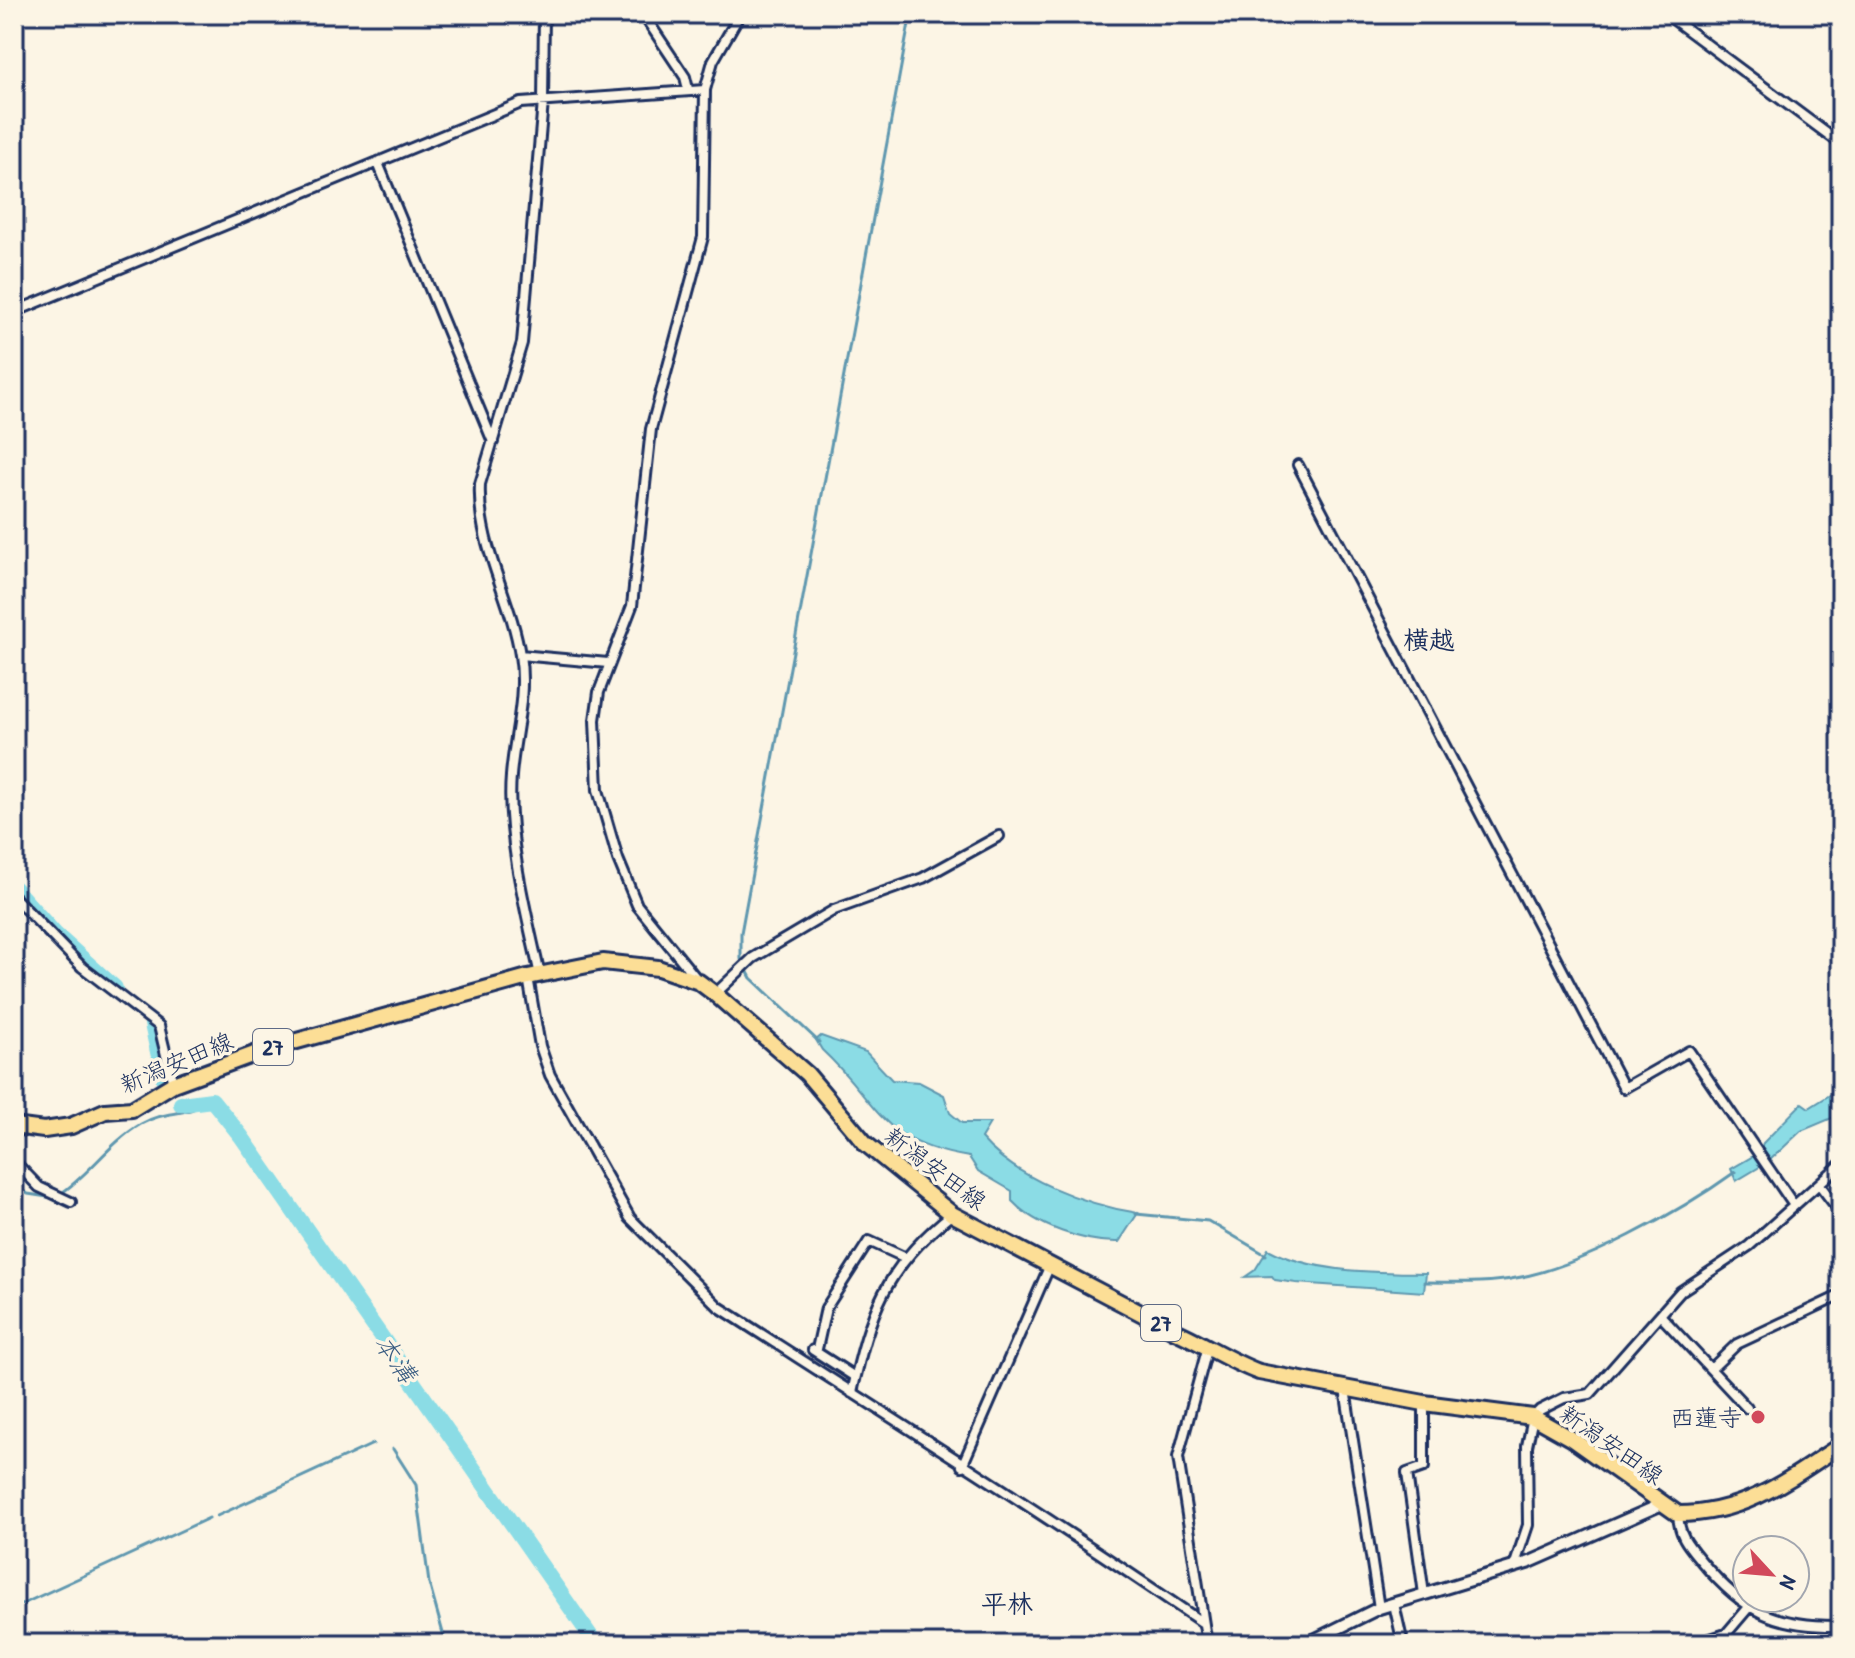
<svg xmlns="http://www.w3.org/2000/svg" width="1855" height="1658" font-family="'Patrick Hand','Klee One',sans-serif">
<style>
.water{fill:#8bdce5;stroke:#5e97af;stroke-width:2}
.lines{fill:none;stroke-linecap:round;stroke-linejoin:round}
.stream{stroke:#5e97af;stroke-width:3}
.river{stroke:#8bdce5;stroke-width:16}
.minor-casing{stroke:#1b2f5e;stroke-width:14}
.tertiary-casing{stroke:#1b2f5e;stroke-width:16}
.primary-casing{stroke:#1b2f5e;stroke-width:20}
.minor{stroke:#fcf5e5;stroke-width:8}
.tertiary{stroke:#fcf5e5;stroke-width:10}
.primary{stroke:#fcde96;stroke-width:14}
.poi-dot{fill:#d1495b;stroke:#fcf5e5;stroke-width:3}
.labels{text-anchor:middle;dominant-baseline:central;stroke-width:7;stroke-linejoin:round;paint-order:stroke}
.shield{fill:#fcf5e5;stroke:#5e6a86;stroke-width:2}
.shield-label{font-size:22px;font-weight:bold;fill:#1b2f5e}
.street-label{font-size:24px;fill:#1b2f5e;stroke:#fcf5e5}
.poi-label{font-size:24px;fill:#1b2f5e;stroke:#fcf5e5;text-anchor:end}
.neighbourhood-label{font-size:26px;font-weight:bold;fill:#1b2f5e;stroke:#fcf5e5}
.water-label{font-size:26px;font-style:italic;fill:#375a80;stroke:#fcf5e5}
</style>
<rect width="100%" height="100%" fill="#fcf5e5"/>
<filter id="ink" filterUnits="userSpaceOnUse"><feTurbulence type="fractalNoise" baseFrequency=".0125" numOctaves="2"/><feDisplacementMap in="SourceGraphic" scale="16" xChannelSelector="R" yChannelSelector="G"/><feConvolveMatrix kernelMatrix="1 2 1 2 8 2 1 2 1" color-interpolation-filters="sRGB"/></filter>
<g filter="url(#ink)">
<path class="water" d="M821,1036L866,1052L892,1080L919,1082L944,1095L950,1113L962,1123H990L981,1138C1016,1179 1086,1205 1138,1213L1119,1242C1085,1243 1035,1226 1012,1201V1191L978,1171L969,1157C877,1142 881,1105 822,1050L816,1040Z
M1841,1088V1111L1837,1116L1801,1131L1768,1162L1736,1181L1731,1169L1760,1152L1763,1143L1802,1103L1809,1108Z
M1268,1249C1313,1273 1374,1272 1426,1273L1424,1292L1296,1283L1275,1280L1272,1276L1245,1277L1255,1270Z"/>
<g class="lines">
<path class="stream" d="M819,1042L751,978L741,959V933L910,18
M14,1185L28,1194L54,1198
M60,1194C88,1176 110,1142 141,1124C167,1109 184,1118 212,1100
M1136,1214L1208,1221L1266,1255
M1424,1282C1454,1282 1487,1284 1516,1278C1581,1267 1681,1211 1735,1172
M393,1449L416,1485L429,1583L446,1644
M217,1516L373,1444
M14,1608L209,1518"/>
<path class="river" d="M14,888L56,935L115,988
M152,1024L164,1080
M181,1104L212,1100L241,1136L596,1644"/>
<defs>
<path id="minor" d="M643,14L685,77L688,89
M1666,14L1841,144
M378,163L493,442
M14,312L521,103L705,90
M1298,465L1624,1088L1689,1051L1793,1204
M520,655L608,663
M14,897L82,967L159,1026L173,1084
M540,975C527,917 506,834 511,776C514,736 527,696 520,655C511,596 477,546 480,484L522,343L543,102L544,14
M528,977L540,1046L550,1075L630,1218L719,1307C881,1411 1044,1514 1203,1623
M696,978L637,905L618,859L598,790L595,720L599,692L632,606L651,429L703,237L705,90L713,61L740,14
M715,994L753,958L834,910L923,878L999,836
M14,1161L39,1187L71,1202
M1819,1184L1841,1213
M1660,1315L1747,1408
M1711,1369L1737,1344L1841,1295
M855,1377L813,1350L817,1349L826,1308L869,1241L906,1258
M1345,1389L1379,1608
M852,1393C870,1312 885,1267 952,1214
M962,1466L1050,1265
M1678,1514C1679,1536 1688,1545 1702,1562C1744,1612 1775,1627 1841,1626
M1514,1567L1528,1525L1527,1446L1533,1417L1540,1410L1564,1398L1590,1394L1681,1291L1749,1246L1841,1164
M1424,1594L1407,1473L1424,1467V1403
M1394,1604L1403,1644
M1207,1644L1178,1457L1208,1346
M1695,1644L1726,1634L1749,1607"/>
<path id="tertiary" d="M1306,1644L1379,1608L1530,1562L1660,1505"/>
<path id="primary" d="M14,1126L44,1130L71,1126L105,1111L132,1109L173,1084L268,1049L528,977L603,962L658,968L699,982L715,994L807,1074L866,1144L952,1214L1173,1330C1203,1343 1229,1361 1259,1372L1424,1403L1533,1417L1572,1439L1678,1514C1744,1514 1788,1480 1841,1445"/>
</defs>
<use href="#minor" class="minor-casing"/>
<use href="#tertiary" class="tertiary-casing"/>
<use href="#primary" class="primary-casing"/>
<use href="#minor" class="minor"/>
<use href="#tertiary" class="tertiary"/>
<use href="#primary" class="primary"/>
</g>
</g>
<circle class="poi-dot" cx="1758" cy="1417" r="8"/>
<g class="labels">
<g class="shield">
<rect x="253" y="1029" width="40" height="36" rx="6"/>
<rect x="1141" y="1305" width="40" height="36" rx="6"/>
</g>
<g class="shield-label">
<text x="273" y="1047">27</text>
<text x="1161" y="1323">27</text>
</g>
<g class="street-label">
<text transform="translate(176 1062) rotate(-23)">新潟安田線</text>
<text transform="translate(936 1168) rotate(37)">新潟安田線</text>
<text transform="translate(1612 1444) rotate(35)">新潟安田線</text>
</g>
<g class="poi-label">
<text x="1742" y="1417">西蓮寺</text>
</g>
<g class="neighbourhood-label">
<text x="1429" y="639">横越</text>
<text x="1007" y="1603">平林</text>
</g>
<g class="water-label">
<text transform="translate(396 1358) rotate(55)">本溝</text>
</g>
</g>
<rect width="1855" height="1658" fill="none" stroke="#fcf5e5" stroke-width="48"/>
<rect x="24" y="24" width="1807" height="1610" fill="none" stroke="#1b2f5e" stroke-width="3" filter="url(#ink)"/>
<g transform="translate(1771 1574) rotate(116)"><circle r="38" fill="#fcf5e5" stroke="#a2a6af" stroke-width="2"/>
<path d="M0-6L14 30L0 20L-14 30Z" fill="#d1495b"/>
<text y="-12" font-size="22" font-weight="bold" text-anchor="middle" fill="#1b2f5e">N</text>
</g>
</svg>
